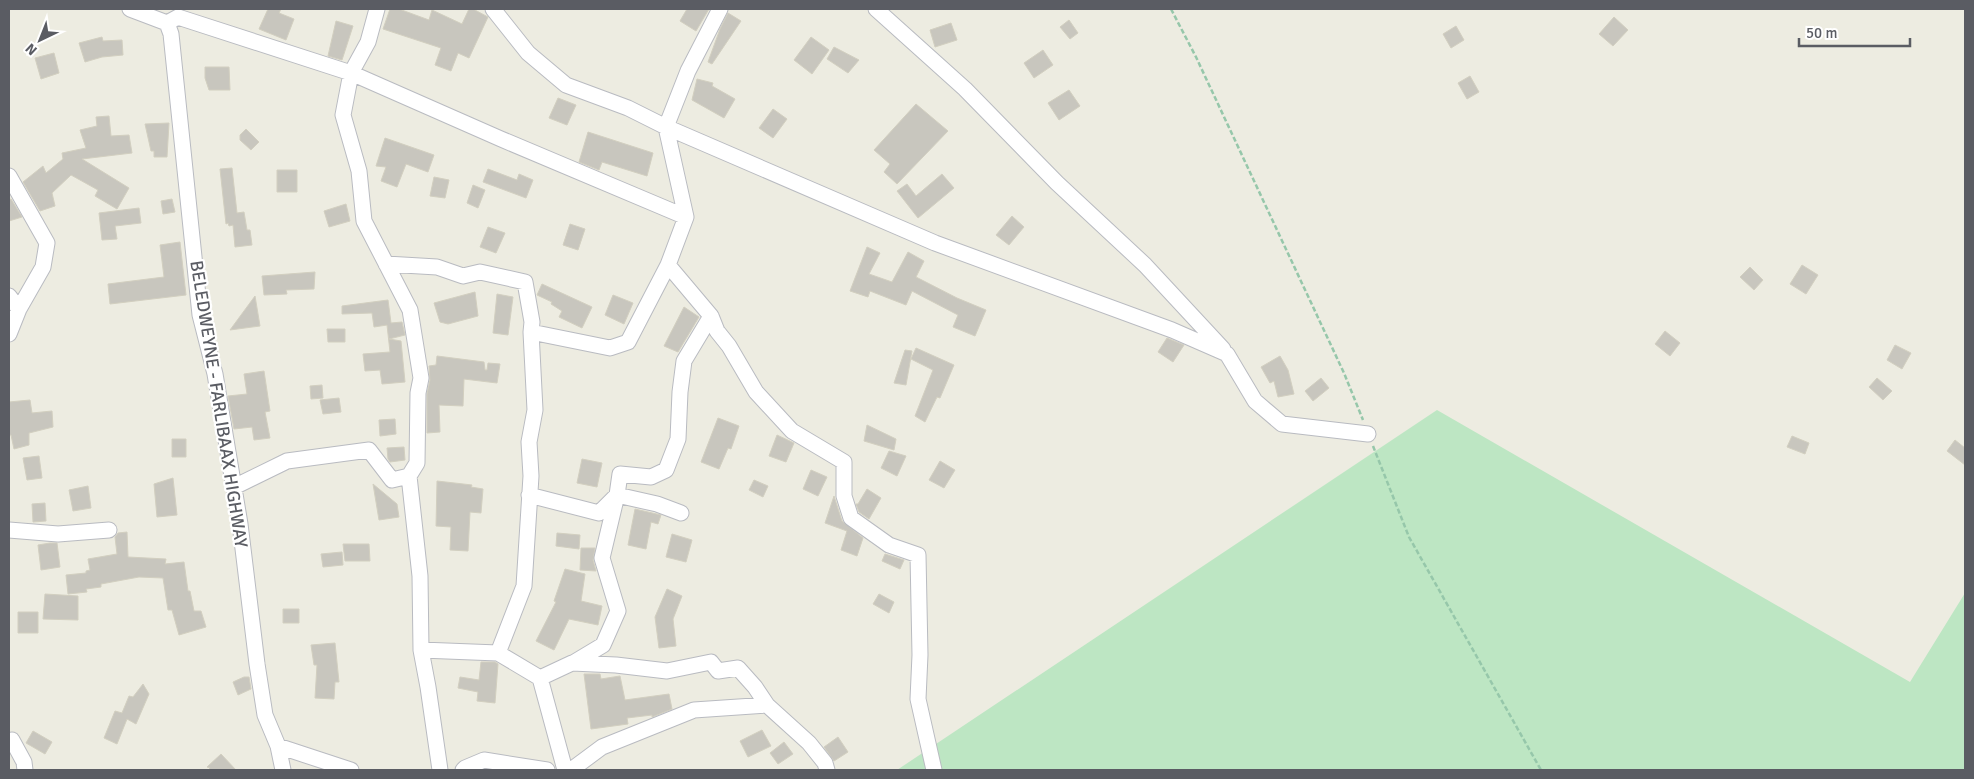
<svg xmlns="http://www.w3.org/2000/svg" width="1974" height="779" font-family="Signika,sans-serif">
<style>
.green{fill:#bde6c3}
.building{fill:#c8c6be;stroke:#d2cfc0}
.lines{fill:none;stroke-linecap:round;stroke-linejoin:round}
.minor-casing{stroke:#b9bbc1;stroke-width:17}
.path{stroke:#96c7aa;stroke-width:2.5;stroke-dasharray:5 2.5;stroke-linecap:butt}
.minor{stroke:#fff;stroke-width:15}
.labels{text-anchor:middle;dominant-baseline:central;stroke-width:4.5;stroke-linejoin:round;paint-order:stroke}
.street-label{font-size:18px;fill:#5a5c63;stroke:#fff}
</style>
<rect width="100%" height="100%" fill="#edece1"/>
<path class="green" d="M1437,410L1910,682L1965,593V770H897Z"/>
<path class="building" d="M268,9H281L279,13L294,19L286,40L259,29Z
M390,9H399L429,20L432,10L462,24L469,9H473L488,17L469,58L458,53L451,71L435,65L441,48L383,29Z
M687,9H709L696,31L680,21Z
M728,13L741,21L712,64L708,62L720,29Z
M1614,17L1628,30L1613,46L1599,34Z
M1069,20L1078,33L1070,39L1060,27Z
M336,21L353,26L342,60L328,56Z
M951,23L957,40L935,47L930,30Z
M1456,26L1464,40L1451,48L1443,34Z
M102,37L103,41L122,40L123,55L102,57L85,62L79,43Z
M811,37L829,50L812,74L794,60Z
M834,47L859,60L848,73L827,59Z
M1043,50L1053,65L1034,78L1024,63Z
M54,53L59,73L41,79L35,58Z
M205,67H229L230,90H209L205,78Z
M1470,76L1479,92L1467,99L1458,83Z
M697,79L713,83L712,86L735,99L724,118L692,100Z
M1069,90L1080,106L1059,120L1048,103Z
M558,98L576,105L567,125L549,118Z
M916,104L948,131L897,184L884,172L890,164L874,150Z
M773,109L787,119L773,138L759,128Z
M109,116L111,136L129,135L132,153L82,159L129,188L117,209L95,196L98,190L71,175L52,193L55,206L40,211L23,182L43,166L46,173L63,159L62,153L86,148L80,130L97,126L96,117Z
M169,123L167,157H154V151H151L145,124Z
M246,129L259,142L251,150L240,140V135Z
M588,132L653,153L647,176L602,162L599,170L579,162Z
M385,138L434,155L428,172L406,164L397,187L381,181L386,167L376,166Z
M232,168L237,213L244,212L247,230H250L252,245L235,247L233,225L229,226L228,223L226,224L220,169Z
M488,169L517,180L519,174L533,180L526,198L483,182Z
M277,170H297V192H277Z
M942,174L954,188L918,218L897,191L907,184L916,196Z
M434,177L449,180L445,198L430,196Z
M473,185L485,190L478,208L467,203Z
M11,199L22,217L9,221V200Z
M172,199L175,212L163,214L161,201Z
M346,204L350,221L329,227L324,211Z
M139,208L141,223L115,226L117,239L102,240L99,213Z
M1012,216L1024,227L1009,245L996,235Z
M570,224L585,229L578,250L563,245Z
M488,227L505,233L496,253L480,247Z
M180,242L186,295L110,304L108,284L164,277L160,245Z
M867,247L880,253L869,274L892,282L908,252L924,261L916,277L957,298L986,310L975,336L953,327L958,315L912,291L906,305L870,291L868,297L850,291Z
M1802,265L1818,275L1806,294L1790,284Z
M1750,267L1763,280L1754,290L1740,277Z
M315,272L314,289L286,290L287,294L264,295L262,276Z
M542,284L592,307L582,328L559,317L562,311L551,304L552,302L537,295Z
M475,292L478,316L448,324L440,322L434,303Z
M497,294L513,297L508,335L493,333Z
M613,295L633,303L624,324L605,315Z
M255,296L260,326L230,330Z
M388,300L391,323L402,322L405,335L389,339L401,341L405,382L382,384L380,370L365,371L363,354L390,352L387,325L374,327L372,313L342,314V306Z
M684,307L699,317L678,352L664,346Z
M327,329H345V342H328Z
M1665,331L1680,343L1670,356L1655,344Z
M1167,338L1184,345L1173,362L1158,352Z
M1895,345L1911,353L1902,369L1887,360Z
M916,348L954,365L940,398L937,397L925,422L915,416L933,370L911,359Z
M905,350L912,351L906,385L894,383Z
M437,356L484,362L485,370H487L488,363L500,364L497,383L464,379L463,406L439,405L440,432L427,433V394L430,380L429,366L436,365Z
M1280,356L1288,370L1294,394L1278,397L1274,381L1270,383L1261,367Z
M264,371L270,411L265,412L270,438L254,440L252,427L234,429L228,396L247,394L244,374Z
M1321,378L1329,388L1313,401L1305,391Z
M1877,378L1892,391L1883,400L1869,387Z
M322,385L323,398L311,399L310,386Z
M339,398L341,412L323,414L320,400Z
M30,400L32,413L52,411L53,427L29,433V445L14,449L11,435H9V402Z
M718,418L739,426L731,449L728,448L719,469L701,462Z
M395,419L396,434L380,436L379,420Z
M867,425L896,439L894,450L864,441Z
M777,435L794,443L786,462L769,456Z
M1792,436L1809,443L1805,454L1787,447Z
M172,439H186V457H172Z
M1955,440L1965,448V465L1947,451Z
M404,447L405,460L390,462L388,459L387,448Z
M889,451L906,456L897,476L881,468Z
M39,456L42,478L27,480L23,458Z
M582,459L602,463L597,487L577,483Z
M940,461L955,470L944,488L929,480Z
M811,470L827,477L818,496L803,489Z
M173,478L177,515L157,517L154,484Z
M754,480L768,486L763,497L749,490Z
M437,481L472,485L471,487L483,489L481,513L470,512L468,551L450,550L451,527L436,526Z
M373,484L397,504L399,517L379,520Z
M88,486L91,508L73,511L69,490Z
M867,489L881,498L869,519L859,512L856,504H858Z
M834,496L842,521L863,538L857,556L841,550L847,531L825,523Z
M45,503L46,521L33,522L32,504Z
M635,509L661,515L658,524L651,522L646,549L628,545Z
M127,532L128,557L166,559L165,564L184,562L188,591H190L194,611H201L206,627L179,635L172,610H168L163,578L139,577L101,584V587L86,589L87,592L68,594L66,575L86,573V571L90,570L88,559L117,554L115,537L118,533Z
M557,533L580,535L579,549L556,546Z
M672,534L692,540L686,562L666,557Z
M50,543H57L60,567L41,570L38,545Z
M343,544H369L370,561H345Z
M581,548H595L593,560L596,571L580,570Z
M342,552L343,565L323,567L321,554Z
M885,554L904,560L900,569L882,561Z
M565,569L585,574L581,601L602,606L598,625L569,619L554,650L536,641L556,602L554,601Z
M667,589L682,596L673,619L676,646L659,648L655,617Z
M45,594L78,596V620L43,619Z
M879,594L894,602L889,613L873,604Z
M283,609H299V623H283Z
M18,612H38V633H18Z
M335,643L339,682H335L334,699L315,698L317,665H314L311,645Z
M481,662H495L498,664L495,703L477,701L478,692L458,688L460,677L479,680Z
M584,674H600L601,679L620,676L625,700L669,694L672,709L652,717V715L627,718L628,724L591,729Z
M244,677H249L251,689L238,695L233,682Z
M143,684L149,694L136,724L127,719L117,744L104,738L115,711L122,713L129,696L133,697Z
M762,730L771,746L748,757L740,741Z
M33,731L52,742L45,754L26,743Z
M838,737L848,752L834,761L824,747Z
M784,742L793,754L778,764L770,753Z
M221,754L236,770H208L210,768L207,767Z"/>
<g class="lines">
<defs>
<path id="minor" d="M130,9L167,23L171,34L200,315L215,374L240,524L257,664L265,715L278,746L351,770
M493,9L528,53L566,85L628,108L666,127L935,243L1172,330L1227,354L1255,401L1282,424L1368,434
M876,9L965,89L1057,183L1145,265L1223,349
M167,23L178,17L351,73L501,139L686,217
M9,176L47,243L43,267L19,309L9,334
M386,264L437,267L463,276L480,272L525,282L532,322L531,332L610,348L628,342L668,265L686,217L666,127L688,71L720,9
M9,296L19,309
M711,316L717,331L729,346L756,392L792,431L844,462V496L851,518L889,545L918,555L920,655L918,699L934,770
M409,476L420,576L421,650L498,653L540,678L572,663L616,665L667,671L711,662L718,671L738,668L755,687L767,705L809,743L825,763L827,770
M234,487L287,461L369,450L392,480L409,476L417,463L418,393L421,378L410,310L364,221L359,171L343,115L351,73L368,42L377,9
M529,495L599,513L617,495L657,504L681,513
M9,530L58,534L109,530
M421,650L428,687L440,770
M498,653L524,586L531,476L529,442L535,410L531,332
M573,663L603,645L618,611L602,558L617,495L620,474L651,477L666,470L678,439L680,392L684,361L711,316L668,265
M540,678L565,770
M12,740L24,762L25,770
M278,746L283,770
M463,770L465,768L484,760L547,770
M571,770L602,747L694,710L767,705"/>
</defs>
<use href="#minor" class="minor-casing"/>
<path class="path" d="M1171,9L1196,57L1344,373L1363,420
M1373,446L1409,537L1541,770"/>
<use href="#minor" class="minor"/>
</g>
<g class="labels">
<g class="street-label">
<text transform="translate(219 404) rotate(81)">BELEDWEYNE - FARLIBAAX HIGHWAY</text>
</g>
</g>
<rect width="1974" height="779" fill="none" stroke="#5a5c63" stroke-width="20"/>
<g transform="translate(40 40) rotate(223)" stroke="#ffffff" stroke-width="4" paint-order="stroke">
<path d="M0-4L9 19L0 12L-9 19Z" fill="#5a5c63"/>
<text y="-8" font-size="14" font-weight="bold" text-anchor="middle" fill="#5a5c63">N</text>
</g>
<path d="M1799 38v8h111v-8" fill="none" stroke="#5a5c63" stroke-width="2.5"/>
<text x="1806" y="38" font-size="15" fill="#5a5c63" stroke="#ffffff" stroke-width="4" paint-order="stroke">50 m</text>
</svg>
